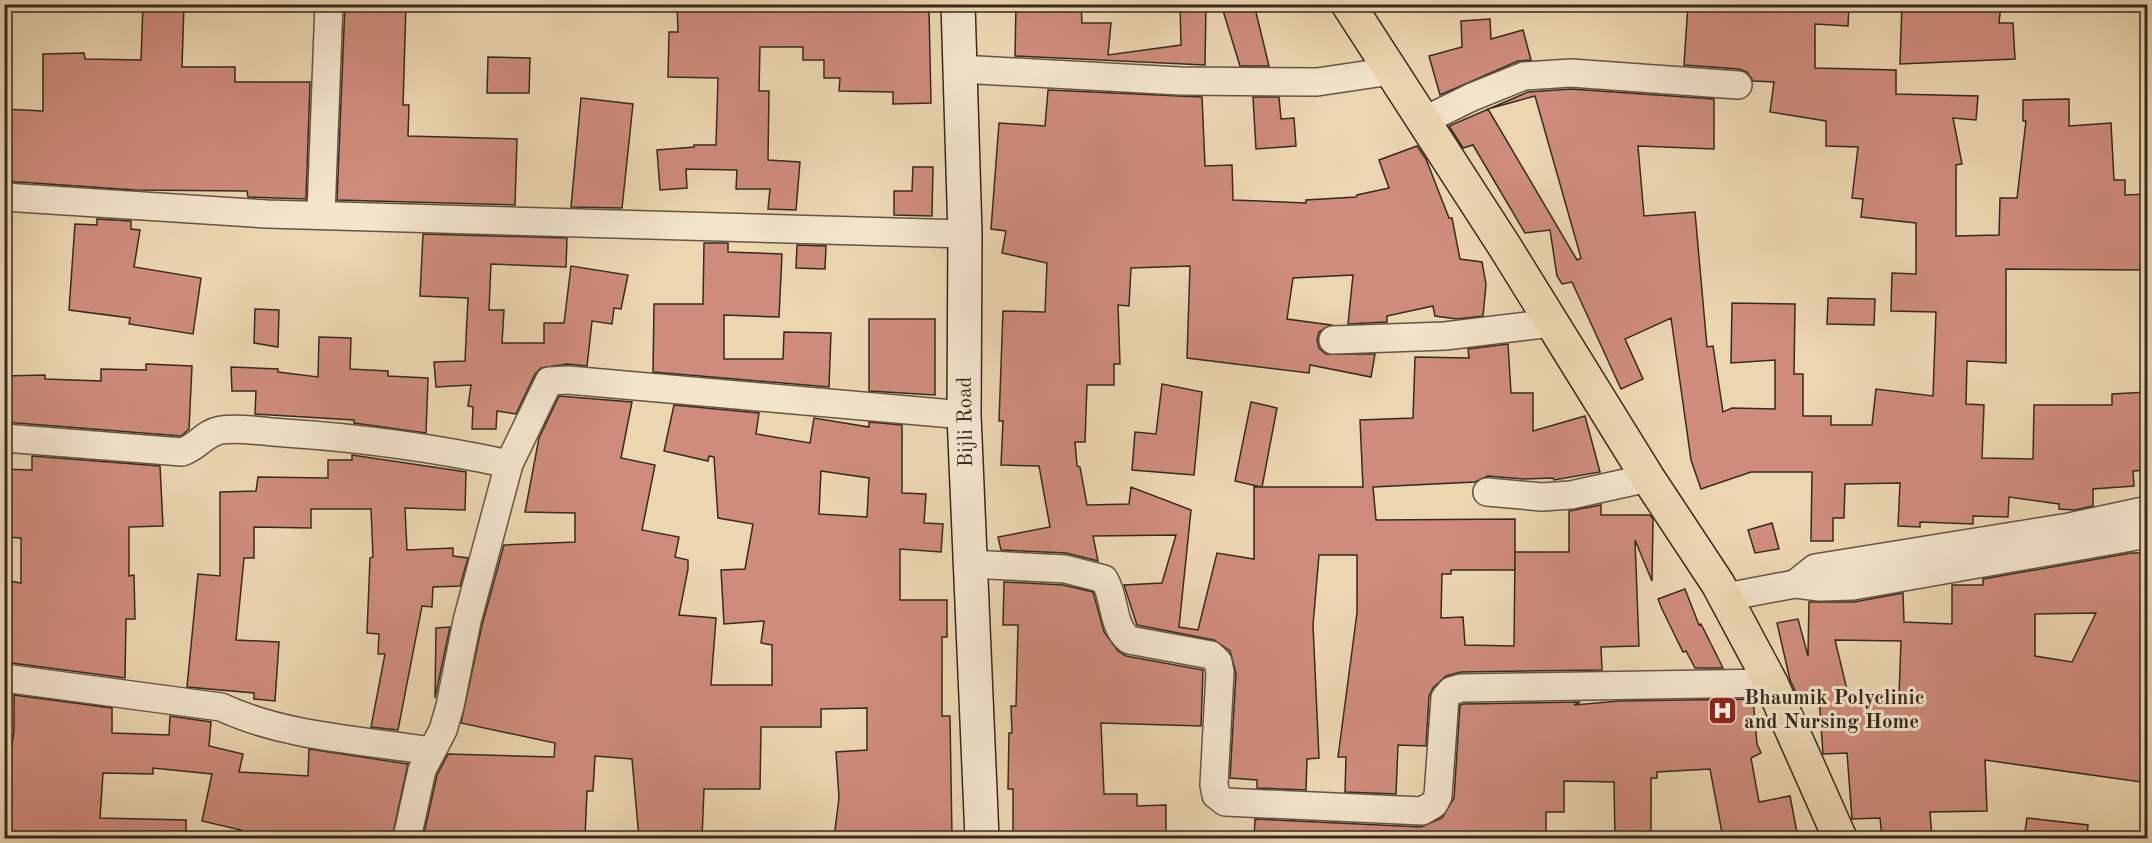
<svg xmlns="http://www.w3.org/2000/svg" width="2152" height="843" font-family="'Old Standard TT',serif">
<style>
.building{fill:#cf8c7c;stroke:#352b21;stroke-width:1.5;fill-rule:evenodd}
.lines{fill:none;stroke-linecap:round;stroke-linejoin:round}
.street-casing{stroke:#635645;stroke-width:30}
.secondary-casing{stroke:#352b21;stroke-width:36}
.primary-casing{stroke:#352b21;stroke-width:36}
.street{stroke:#f3e4cc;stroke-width:27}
.secondary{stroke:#f3e4cc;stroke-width:33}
.primary{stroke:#ecd6b0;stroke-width:33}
.labels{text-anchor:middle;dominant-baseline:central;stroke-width:6;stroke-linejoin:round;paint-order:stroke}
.street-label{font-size:21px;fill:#352b21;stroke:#f3e4cc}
.poi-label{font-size:21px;font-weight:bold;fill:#352b21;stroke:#f3e4cc;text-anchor:start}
</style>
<rect width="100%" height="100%" fill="#ecd6b0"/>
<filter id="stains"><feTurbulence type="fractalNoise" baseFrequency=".00333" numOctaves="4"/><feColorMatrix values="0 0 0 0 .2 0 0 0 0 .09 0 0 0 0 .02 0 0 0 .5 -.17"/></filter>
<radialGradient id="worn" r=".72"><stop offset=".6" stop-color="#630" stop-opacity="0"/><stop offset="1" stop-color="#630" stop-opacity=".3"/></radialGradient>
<path class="building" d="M143,4H184L182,67H235V82H310L306,199L248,197L247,191L135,190L4,181V109L43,111V54L84,53L85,59L141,60Z
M345,4H406L403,105H409L408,136L517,139L515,205L337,200Z
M677,4H859V10L929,9L931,103L893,104V92L839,91L840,78H824V60H803V47H760L759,91H769L768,160L800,162L796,210L768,209L770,189H736L737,170L686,169L687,188L660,190L657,150L694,147V145H716L718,78L668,77L669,32H678Z
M1016,4H1081L1082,23H1111L1108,55L1181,45L1180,4H1206L1205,65L1015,56Z
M1221,4H1254L1269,66H1240Z
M1688,4H1849L1848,26L1815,24V68L1896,70V94L1978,96L1976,120L1953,118L1962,164L1956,165V236L1999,235L2000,198H2017L2026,121H2023V100L2069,99V126L2111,123L2114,180H2125V195L2148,194V270L2006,269V363L1967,361L1966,404L1984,405L1982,458L2033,459L2034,405H2112V394L2148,392L2146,470L2133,471L2134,486L2093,489V506L2075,510L2059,509V504L2009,497L2008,517L1973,516V524L1920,522V527L1898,526L1900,483L1845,484L1844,518H1833V541H1811L1812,472H1751L1701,489L1691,460L1671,318L1625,339L1643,379L1621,389L1572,282L1562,284L1557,276L1550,230L1525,233L1473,145L1463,148L1449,126L1528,92L1571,89L1714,99V149L1638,146L1644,216L1695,212L1707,347L1713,346L1723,412L1732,408L1775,409V360L1731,363L1732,303L1795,304L1794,374H1803V416H1831V425H1872L1876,389L1933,396L1936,312L1891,311L1892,273L1916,274V223L1861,217L1863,199L1852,198L1858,147L1826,146V121L1770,112L1774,82L1753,81L1747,72L1739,69L1684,65ZM1535,96L1581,258L1577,260L1488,109Z
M1902,4H2001L1999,23H2013L2015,59L1900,64Z
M1490,19L1491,39L1523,30L1531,60L1518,61L1440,95L1429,56L1462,47L1461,21Z
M488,57L530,58L529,93H487Z
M1048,90L1202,97L1205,166L1232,165L1233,200L1306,203V200L1356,197L1357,195L1389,188L1379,160L1417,146L1426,159L1449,218H1452L1460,259L1482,262L1486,284L1483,316L1457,319L1435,316L1433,306L1387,316V322L1348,324L1353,275L1293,278L1287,319L1331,325L1319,332L1317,340L1319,348L1326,354H1375L1371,377L1310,365L1309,373L1187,358L1190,266L1131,268L1129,306L1118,305L1120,364H1114V385H1087L1085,442H1075L1077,466L1080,467L1087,505L1129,504L1131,487L1191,510L1179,627L1198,630L1217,553L1254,559V487H1261L1235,481L1251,402L1277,408L1262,487H1363L1360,420L1413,418L1415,357L1469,358L1468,349L1508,344L1511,393H1533V431L1585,416L1600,472L1554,480L1553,478L1523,479L1488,476L1475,482L1373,487L1376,520L1515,519V570H1451V574H1442L1441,618L1463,617L1465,645L1514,646L1515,552H1569V511L1601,505V515H1650L1653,519L1652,581L1635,540L1639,646L1601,647L1602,670L1461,672L1446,676L1433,688L1429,696L1426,746L1398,745L1396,794L1345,792L1346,757H1338L1357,613V555H1319L1313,625L1319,758L1307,759L1306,790L1257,788V780L1230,778L1236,673L1230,651L1214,640L1137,625L1124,585L1162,583L1176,535L1093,536L1098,561L1066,553L1001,550L998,537L1050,527L1039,466L1001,465L1003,421H999L1003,311L1045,312L1047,263L1002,253L1006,231L991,229L999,123L1045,126Z
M1253,97H1279L1281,119L1294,118L1296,146L1256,149Z
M581,98L633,104L622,208L571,207Z
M913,167H933L932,216L894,215V191H912Z
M97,219L131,221V229L140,230L134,267L201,278L193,334L129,324L130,318L69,310L75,224L97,225Z
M423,234L567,238L566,267L491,264L489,310H504L502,343H544V323H564L571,266L628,275L621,309L614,308L612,324L592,321L587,366L567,364L541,368L535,374L516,414L497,411L496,429H472L473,407L468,406L471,385L436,387L434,362L465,361L468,298L420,296Z
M704,243H728V252L782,254L779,317L724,315V359H783L784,332L831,333L829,387L653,372L654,304H703Z
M797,245L826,246L825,269L796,268Z
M1828,298L1875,299L1874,325L1827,324Z
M255,309L279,310L278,347L254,343Z
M869,319H935V395L869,391Z
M319,337L351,338L350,369L388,371V376L428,378L426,433L354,423V420L255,414L256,391H232L231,367L278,369V372L318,377Z
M146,364L192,366L189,429L181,436L4,422V376L45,375V379L101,381V369L146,370Z
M1162,384L1202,392L1194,475L1132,470L1135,432L1156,434Z
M559,396L632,402L621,458L655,465L642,530L679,537L675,557L688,560V569L679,615L716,618L711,685H772V645L761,643L764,621L724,624L721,570L745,569L753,524L718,518L714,457L709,456L708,461L664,451L674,405L759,413L756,434L810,443L814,418L869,427V422L902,425V493L926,494L924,523L943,524L941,552L900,549V600H947V637H942V716H950L952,838H834L839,798L836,752L867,750V708L821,709V727H761L760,789H704L702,838H639L632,759L595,756L593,791H587L585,838H423L437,775L448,754L554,757L555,743L461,723L482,625L504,545L575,542V513L525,512L539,438ZM821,471L869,478L867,517L819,514Z
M352,455L466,472L465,510L405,508L407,550L453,548V556L468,558L460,586L433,587L432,607L422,606L398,730L371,727L385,654H378L379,634L367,633L370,558L373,557L371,509H311V528L254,527V558H244L236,640L279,642L275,701L254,699V693L187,687L198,574L220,576V492L256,491L258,477L328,478V460H352Z
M32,456L160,466L163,526L129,527V576L134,575L135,619H126L125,678L4,662V613L10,581L21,583V538L4,537V469L32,470Z
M1772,523L1779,549L1755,553L1748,530Z
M2131,553H2148V783L1985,760L1987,811L1930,812L1932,838H1882L1880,818L1852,819L1847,753L1823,754L1819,697L1800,701L1790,680L1777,623L1798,619L1808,656L1809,602H1854L1903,593L1904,622L1952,624V585H1983V579ZM2096,613L2072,662L2035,656V614ZM1835,640L1901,641L1899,696L1849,698Z
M1004,582L1063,585L1093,592L1104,632L1118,651L1126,656L1203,670L1201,726L1101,723L1104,794H1137V806L1166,805V838H1013V789H1008L1009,733H1012L1011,706H1016L1018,625H1003Z
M1685,589L1699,625L1701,624L1723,668H1695L1686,651L1683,652L1662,609L1658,599Z
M450,627L435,698L436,628Z
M14,695L112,708V733L169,735L170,716L211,722L209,746L243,754L239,772L308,776L309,749L408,764L392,838H238L241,830L202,821L212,774L153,768V774L103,773L100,818L186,820V838L6,836L5,791L14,731Z
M1753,699L1757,744L1761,753L1751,758L1759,802L1790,796L1798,838H1723L1710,769L1657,772V778H1651V838H1615L1614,782L1564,781V812H1546V835L1481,834V838H1254L1255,819L1421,827L1442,818L1454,798L1460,705L1463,704L1580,702L1574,705L1619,701Z
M2027,818L2088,825L2087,838H2024Z"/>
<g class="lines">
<defs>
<path id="street" d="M960,69L1180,81L1317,82L1391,71
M1423,121L1472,97L1524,76L1571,73L1738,85
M4,197L267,214L965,234
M321,214L329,4
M1333,340L1445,336L1552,323
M4,438L182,452C198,447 204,433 221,430C241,427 265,432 285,433C361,438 435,448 509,464L467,621L450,706L443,730L422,770L407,838
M509,464L549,381L568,380L964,415
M1487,492L1542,497L1571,495L1648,478
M970,564L1065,569L1104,579C1116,598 1111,625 1129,640L1211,655L1218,662L1220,672L1214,785L1216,795L1225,802L1422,811L1434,804L1438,796L1445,698L1451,691L1461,688L1771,683
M1795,584L1815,568L2069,527L2148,510
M1726,597L1795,584L1820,587L1853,586L2148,534
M4,678L221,707C285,737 361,740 431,751"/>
<path id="secondary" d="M958,4L965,234L964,415L982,838"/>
<path id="primary" d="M1348,4L1505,247L1648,478L1718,584L1771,683L1840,838"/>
</defs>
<use href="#street" class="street-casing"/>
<use href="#secondary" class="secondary-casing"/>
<use href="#primary" class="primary-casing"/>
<use href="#street" class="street"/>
<use href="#secondary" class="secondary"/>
<use href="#primary" class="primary"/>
</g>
<defs>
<symbol id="hospital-square" viewBox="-11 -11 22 22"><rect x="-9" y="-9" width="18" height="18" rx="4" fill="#8f2418" stroke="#f3e4cc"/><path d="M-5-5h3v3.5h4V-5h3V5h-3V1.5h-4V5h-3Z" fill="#fff"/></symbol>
</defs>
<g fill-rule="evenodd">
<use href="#hospital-square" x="1706" y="694" width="33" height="33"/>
</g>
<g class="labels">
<g class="street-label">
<text transform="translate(966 422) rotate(-91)">Bijli Road</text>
</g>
<g class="poi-label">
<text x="1744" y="698">Bhaumik Polyclinic<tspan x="1744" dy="24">and Nursing Home</tspan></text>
</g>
</g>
<rect width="2152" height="843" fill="none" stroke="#ecd6b0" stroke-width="24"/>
<rect x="6" y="6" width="2140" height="831" fill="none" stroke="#352b21" stroke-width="3"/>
<rect x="12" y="12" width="2128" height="819" fill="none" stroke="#352b21" stroke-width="1.5"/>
<rect width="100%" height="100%" filter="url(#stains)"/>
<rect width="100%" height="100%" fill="url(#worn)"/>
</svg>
